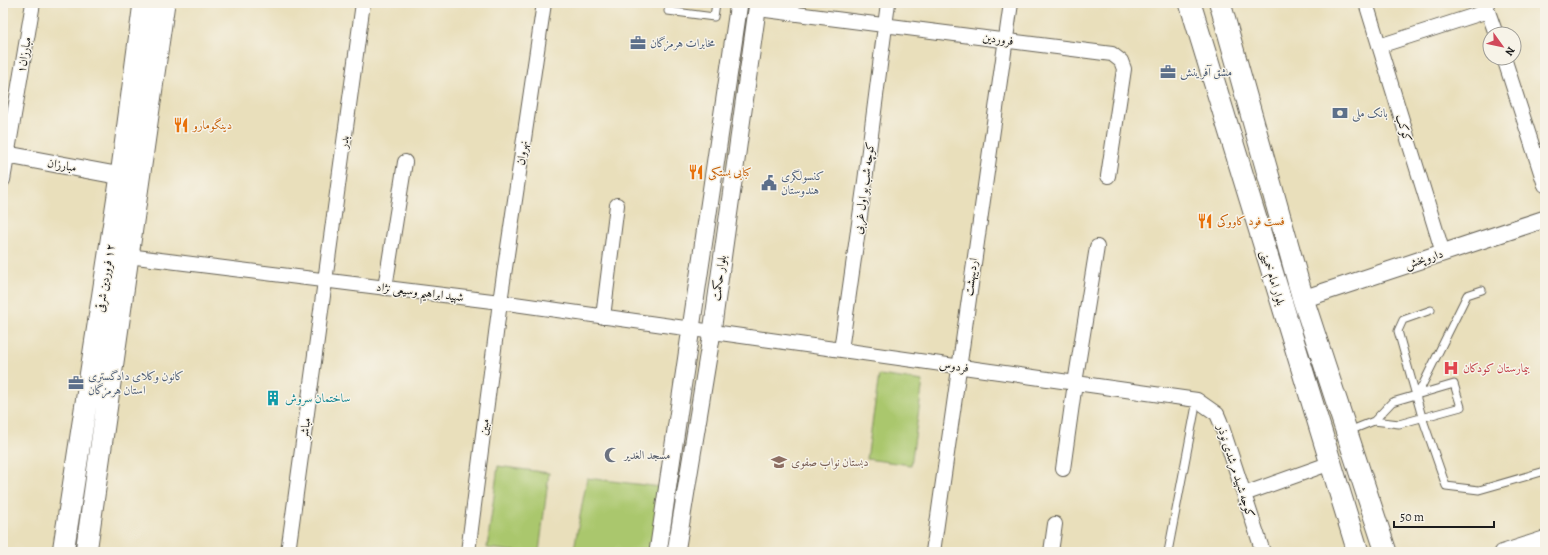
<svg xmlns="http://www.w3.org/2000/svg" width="1548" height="555" font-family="Alegreya,Amiri,serif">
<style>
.green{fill:#aac76d;stroke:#637244}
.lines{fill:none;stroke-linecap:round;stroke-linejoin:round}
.service-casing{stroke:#646054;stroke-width:9}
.minor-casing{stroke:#646054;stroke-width:16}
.tertiary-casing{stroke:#646054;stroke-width:19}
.primary-casing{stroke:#646054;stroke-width:23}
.service{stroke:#fff;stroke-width:7}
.minor{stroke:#fff;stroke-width:14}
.tertiary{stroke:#fff;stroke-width:17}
.primary{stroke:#fff;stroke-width:21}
.labels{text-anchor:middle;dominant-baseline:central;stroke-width:3;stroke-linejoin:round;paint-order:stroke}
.street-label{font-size:12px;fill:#1c1c1c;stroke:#f7f3e8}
.service-label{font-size:12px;fill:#4e5e75;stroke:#f7f3e8;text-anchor:start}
.food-label{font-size:12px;fill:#c56008;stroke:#f7f3e8;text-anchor:start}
.health-label{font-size:12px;fill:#be3a42;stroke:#f7f3e8;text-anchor:start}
.culture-label{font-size:12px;fill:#0d838f;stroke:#f7f3e8;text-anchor:start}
.worship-label{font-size:12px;fill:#5b616d;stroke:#f7f3e8;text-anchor:start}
.education-label{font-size:12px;fill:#785e54;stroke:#f7f3e8;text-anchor:start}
</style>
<rect width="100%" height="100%" fill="#f7f3e8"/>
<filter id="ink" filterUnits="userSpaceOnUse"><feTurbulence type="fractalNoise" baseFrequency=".025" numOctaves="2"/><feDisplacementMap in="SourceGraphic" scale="8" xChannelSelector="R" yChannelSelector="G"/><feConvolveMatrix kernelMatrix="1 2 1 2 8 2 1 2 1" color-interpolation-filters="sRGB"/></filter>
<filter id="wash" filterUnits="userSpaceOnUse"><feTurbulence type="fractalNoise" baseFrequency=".012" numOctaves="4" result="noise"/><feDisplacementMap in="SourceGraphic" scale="16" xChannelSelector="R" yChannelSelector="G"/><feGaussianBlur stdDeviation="0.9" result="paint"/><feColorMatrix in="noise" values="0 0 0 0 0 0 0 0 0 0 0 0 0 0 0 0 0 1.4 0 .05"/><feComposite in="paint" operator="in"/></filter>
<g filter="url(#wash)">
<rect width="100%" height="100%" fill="#e9dfbb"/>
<path class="green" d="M879,375L923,381L911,465L867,459Z
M498,466L549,473L539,552H521L487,548Z
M587,478L661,487L653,552H575L574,549Z"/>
</g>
<g filter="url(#ink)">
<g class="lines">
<defs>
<path id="service" d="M668,11L714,17L716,3
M1431,310L1403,320L1398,331L1422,417L1446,486L1479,490L1545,471
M1417,396L1467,295L1482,290
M1349,431L1374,421L1392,402L1454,384L1461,407L1399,424L1374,421
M1168,552L1197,400"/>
<path id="minor" d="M1366,3L1443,253
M1485,3L1496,34
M757,9L1112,54L1121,61L1124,69L1108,176
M1379,46L1488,11
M1504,58L1545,185
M3,180L33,3
M128,256L500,302L1197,400L1217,414L1220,421L1263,552
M385,288L405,162
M603,317L617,205
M841,350L865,181L888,3
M1063,469L1075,383L1097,247
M1244,494L1331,463
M288,552L363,3
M468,552L500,302L544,3
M933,552L1011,3
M1051,552L1055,524
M1502,552L1545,538"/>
<path id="tertiary" d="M3,154L121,176
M1303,299L1545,219
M658,552L739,3
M676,552L712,332L758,3"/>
<path id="primary" d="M1190,3L1358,552
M1220,3L1303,299L1386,552
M63,552L121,176L144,3
M86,552L164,3"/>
</defs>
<use href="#service" class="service-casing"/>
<use href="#minor" class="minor-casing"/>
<use href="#tertiary" class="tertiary-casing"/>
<use href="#primary" class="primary-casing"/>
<use href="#service" class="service"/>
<use href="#minor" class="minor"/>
<use href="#tertiary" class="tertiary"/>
<use href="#primary" class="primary"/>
</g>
</g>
<defs>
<symbol id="office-bare" viewBox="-9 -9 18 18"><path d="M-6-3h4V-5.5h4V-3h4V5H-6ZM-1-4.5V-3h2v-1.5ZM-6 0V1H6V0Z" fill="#5c6f8a" stroke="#f7f3e8" stroke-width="2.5" paint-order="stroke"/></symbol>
<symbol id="bank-bare" viewBox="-9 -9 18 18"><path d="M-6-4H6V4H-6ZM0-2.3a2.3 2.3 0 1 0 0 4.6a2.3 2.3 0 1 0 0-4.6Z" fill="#5c6f8a" stroke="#f7f3e8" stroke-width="2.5" paint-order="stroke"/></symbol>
<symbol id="restaurant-bare" viewBox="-9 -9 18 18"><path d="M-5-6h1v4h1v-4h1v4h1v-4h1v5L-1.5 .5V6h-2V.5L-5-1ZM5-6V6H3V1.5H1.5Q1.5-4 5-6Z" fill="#e8710a" stroke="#f7f3e8" stroke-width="2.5" paint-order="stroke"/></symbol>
<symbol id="civic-bare" viewBox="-9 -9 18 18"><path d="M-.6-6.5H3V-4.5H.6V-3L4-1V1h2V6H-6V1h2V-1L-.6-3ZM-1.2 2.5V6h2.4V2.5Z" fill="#5c6f8a" stroke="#f7f3e8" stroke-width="2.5" paint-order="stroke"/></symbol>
<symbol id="hospital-bare" viewBox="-9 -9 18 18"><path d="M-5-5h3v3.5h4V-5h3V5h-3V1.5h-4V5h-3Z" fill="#e0444e" stroke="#f7f3e8" stroke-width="2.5" paint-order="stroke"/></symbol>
<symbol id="building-bare" viewBox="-9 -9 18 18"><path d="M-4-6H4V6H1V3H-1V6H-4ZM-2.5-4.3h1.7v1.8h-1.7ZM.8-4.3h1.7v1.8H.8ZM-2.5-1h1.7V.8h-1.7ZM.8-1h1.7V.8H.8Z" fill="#0f9aa8" stroke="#f7f3e8" stroke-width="2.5" paint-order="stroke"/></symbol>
<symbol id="mosque-bare" viewBox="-9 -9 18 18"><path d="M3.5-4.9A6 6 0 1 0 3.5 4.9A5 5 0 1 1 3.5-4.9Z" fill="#6b7280" stroke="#f7f3e8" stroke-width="2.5" paint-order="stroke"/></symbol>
<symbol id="school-bare" viewBox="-9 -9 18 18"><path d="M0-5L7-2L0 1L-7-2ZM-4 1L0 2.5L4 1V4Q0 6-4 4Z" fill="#8d6e63" stroke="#f7f3e8" stroke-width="2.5" paint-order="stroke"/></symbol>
</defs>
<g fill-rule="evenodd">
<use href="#office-bare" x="627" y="32" width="22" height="22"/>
<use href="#office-bare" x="1157" y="61" width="22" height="22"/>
<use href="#bank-bare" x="1329" y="102" width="22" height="22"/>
<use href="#restaurant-bare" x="170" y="114" width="22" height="22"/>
<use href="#restaurant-bare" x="685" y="161" width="22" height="22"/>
<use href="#civic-bare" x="758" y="172" width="22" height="22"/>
<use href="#restaurant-bare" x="1194" y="210" width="22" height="22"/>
<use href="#hospital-bare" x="1440" y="357" width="22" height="22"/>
<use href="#office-bare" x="65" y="372" width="22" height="22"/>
<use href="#building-bare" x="262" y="387" width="22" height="22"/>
<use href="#mosque-bare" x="601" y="444" width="22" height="22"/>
<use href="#school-bare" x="768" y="451" width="22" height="22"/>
</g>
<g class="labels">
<g class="street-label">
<text transform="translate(998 39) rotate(7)">فروردین</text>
<text transform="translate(24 55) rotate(-80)">مبارزان۱</text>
<text transform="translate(1404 128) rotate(73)">کوکب</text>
<text transform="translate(344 142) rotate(-82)">بدر</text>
<text transform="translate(522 153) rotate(-82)">نهروان</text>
<text transform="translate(62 165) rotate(10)">مبارزان</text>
<text transform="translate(864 188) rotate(-82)">کوچه شب بو اول غربی</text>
<text transform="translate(1424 259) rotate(-18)">داروپخش</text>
<text transform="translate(971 277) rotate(-82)">اردیبهشت</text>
<text transform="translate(105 278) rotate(-81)">١٢ فروردین شرقی</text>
<text transform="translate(719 278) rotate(-82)">بلوار حکمت</text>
<text transform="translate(1273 278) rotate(73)">بلوار امام خمینی</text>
<text transform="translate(420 292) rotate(7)">شهید ابراهیم وسیعی نژاد</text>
<text transform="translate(954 366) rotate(8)">فردوس</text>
<text transform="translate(484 427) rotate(-83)">مبین</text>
<text transform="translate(305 428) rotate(-82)">مباشر</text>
<text transform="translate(1236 471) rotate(72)">کوچه شهید مرشدی نوذر</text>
</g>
<g class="service-label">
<text x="650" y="43">مخابرات هرمزگان</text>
<text x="1180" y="72">مشق آفرینش</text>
<text x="1352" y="113">بانک ملی</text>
<text x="781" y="176">کنسولگری<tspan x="781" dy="14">هندوستان</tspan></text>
<text x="88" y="376">کانون وکلای دادگستری<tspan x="88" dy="14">استان هرمزگان</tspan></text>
</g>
<g class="food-label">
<text x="193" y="125">دینگومارو</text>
<text x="708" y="172">کبابی بستکی</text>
<text x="1217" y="221">فست فود کاووکی</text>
</g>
<g class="health-label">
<text x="1463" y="368">بیمارستان کودکان</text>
</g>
<g class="culture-label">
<text x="285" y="398">ساختمان سروش</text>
</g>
<g class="worship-label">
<text x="624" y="455">مسجد الغدیر</text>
</g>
<g class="education-label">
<text x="791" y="462">دبستان نواب صفوی</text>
</g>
</g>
<rect width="1548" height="555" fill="none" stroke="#f7f3e8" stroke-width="16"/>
<g transform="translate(1502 46) rotate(123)"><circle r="19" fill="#f7f3e8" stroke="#9f9d96"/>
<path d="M0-3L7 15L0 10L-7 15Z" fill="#d1495b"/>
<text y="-6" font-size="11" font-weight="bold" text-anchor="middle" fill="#1c1c1c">N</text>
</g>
<path d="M1394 521v6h100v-6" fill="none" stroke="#1c1c1c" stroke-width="2"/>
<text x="1400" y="521" font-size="12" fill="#1c1c1c" stroke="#f7f3e8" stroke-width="3" paint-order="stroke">50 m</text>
</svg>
